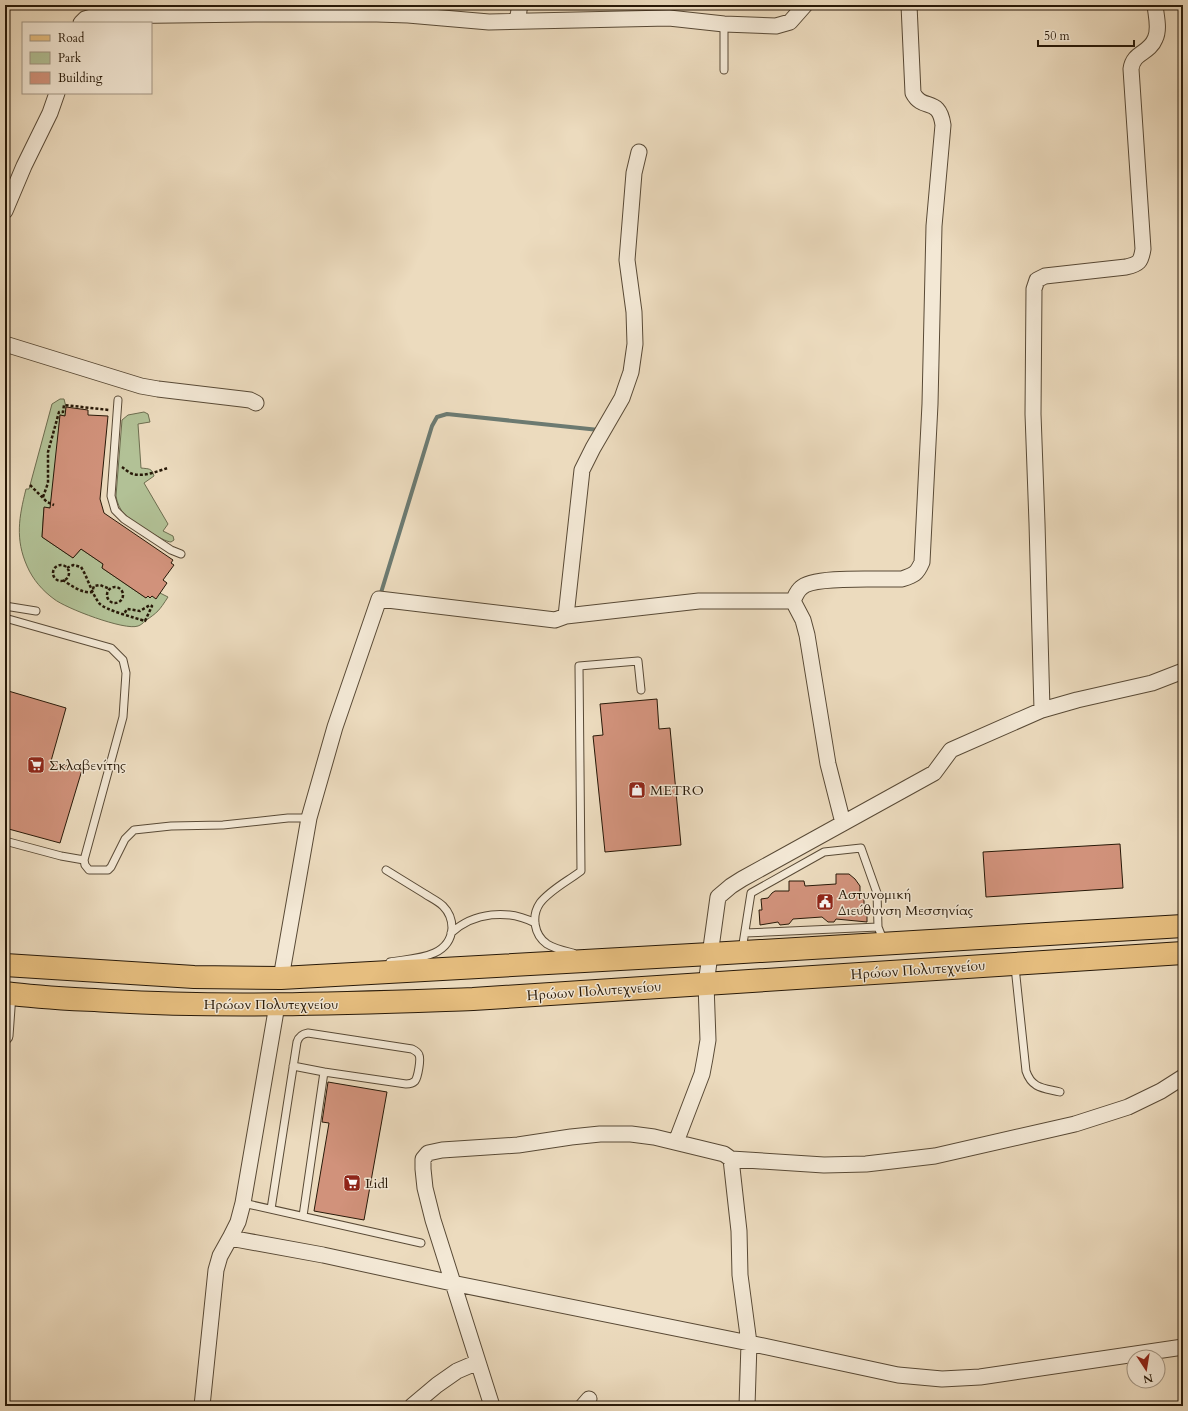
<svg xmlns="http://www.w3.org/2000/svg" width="1188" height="1411" font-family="Cardo,serif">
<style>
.green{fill:#b2c196;stroke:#6d6d4f}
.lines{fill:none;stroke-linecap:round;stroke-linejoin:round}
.stream{stroke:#6c7a71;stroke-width:4}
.building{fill:#d1927b;stroke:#281908}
.service-casing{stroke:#594a36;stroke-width:9}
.minor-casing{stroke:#594a36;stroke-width:17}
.primary-casing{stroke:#281908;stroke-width:24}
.path{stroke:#281908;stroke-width:2.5;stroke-dasharray:3 2;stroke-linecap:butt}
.service{stroke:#f3e8d5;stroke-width:7}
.minor{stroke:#f3e8d5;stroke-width:15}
.primary{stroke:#e6be7f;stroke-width:22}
.labels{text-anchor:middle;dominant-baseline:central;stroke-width:3;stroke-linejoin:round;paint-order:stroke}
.poi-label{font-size:14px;fill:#281908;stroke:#f3e8d5;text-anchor:start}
.street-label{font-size:14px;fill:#281908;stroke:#f3e8d5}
</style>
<rect width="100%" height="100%" fill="#ecdbbe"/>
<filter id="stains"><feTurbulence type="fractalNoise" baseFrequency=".005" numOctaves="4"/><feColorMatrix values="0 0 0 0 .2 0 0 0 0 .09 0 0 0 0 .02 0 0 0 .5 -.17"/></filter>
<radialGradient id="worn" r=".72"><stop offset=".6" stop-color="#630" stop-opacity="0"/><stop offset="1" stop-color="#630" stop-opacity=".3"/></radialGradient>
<path class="green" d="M60,399H64L66,407L65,416L60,415L54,508H44L42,537L73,558L81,549L103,564L102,568L146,598L148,596L150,598L152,596L160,593L168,597C159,611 158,612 145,621C143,623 141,625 138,626C125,631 65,608 54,599C43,591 33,580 27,566C15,539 19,517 26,489H29L52,404Z
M144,412L148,414L150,422L138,424L141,468C149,469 152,468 154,476L144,483L168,524L163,531L173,536L174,540L171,542C163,542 131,520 124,514C120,509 117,503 116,496L122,420L128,415Z"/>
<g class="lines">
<path class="stream" d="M668,5L671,13
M380,596L432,426L437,417L447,414L599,430"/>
</g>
<path class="building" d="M66,407L88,410V415L108,416L100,499L104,513L173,560L171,563L174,565L163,580L167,583L156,599L152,596L150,598L148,596L146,598L102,568L103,564L81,549L73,558L42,537L44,507L50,508L60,415L65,416Z
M5,690L66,708L51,761L82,770L60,843L5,828Z
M657,699L659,729L670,728L681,845L605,852L593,736L603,735L600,704Z
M1120,844L1123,888L986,897L983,852Z
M836,874H849L855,879L860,886V895H864V907H867V922L836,919L834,922H828L822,917L793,919L789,924L780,925L778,922L760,925L759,910H762L761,899L768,898L772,893L775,891H789V881H804L805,886L836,884Z
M328,1082L387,1092L364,1220L314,1211L329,1123L322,1122Z"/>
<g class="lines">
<defs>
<path id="service" d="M724,70V24
M118,400L111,496L115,510L124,519L171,550L181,554
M5,606L36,611
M5,618L111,648L123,660L126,673L123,717L84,860L61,856L5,841
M84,860L85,865L89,870H108L111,867L125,839L134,830L171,826L223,825L288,818H309
M386,870C399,878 412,886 425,894C431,898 438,901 443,906C449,912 452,920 452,928C450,959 413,958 390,962
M451,933C474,912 508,909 535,923
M745,933L878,927
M742,950L751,893L824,852L861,848L877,893L878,927L884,942
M573,953C565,951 555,949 547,944C534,935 531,916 540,903C550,890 568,881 581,871L579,666L638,661L641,690
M1015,967L1026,1071C1032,1089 1044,1088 1060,1092
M293,1066L324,1072
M243,1203L421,1243
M271,1209L297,1042C299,1036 302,1034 308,1033L412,1049C414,1050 418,1052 419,1055C421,1059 418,1077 415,1081C413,1083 409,1084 406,1084L324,1072L303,1216"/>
<path id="minor" d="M517,21L520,5
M81,23L85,19L95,16L254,14H377L408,15L489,22L669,18L724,24L776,26L790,22L805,5
M5,211L24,166L50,113L57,93
M5,344L141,386L158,389L242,399L250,400L256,403
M793,601C795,597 797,591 801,588C813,575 883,580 902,579C914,575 917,574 922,562L930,404L934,226L943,125C939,96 923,112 913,93L909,5
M566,616L582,470L593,448L622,398L631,372L635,344L634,312L627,260L634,173L639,152
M1042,710L1037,523L1033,414L1034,289L1037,280L1045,276L1126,267C1139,264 1141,262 1143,249L1131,69C1133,52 1149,54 1155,39C1160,29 1156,16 1155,5
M281,978L309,818L335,727L379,599L555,620L566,616L699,601H793L803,620L807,635L828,764L843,823
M5,1036L8,994
M676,1142L702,1074L705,1058L708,1040L706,984L718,897L731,886L742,879L934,773L951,750L1042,710L1077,700L1152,683L1183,671
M731,1159L739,1231L740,1275L749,1343L747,1406
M230,1238L238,1222L243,1203L277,1005
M202,1406L216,1270L220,1256L230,1238L323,1255L452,1283L749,1343L898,1375L942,1379L980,1377L1183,1347
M412,1406L437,1385L457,1371L478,1362
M492,1406L433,1220L425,1188L423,1169V1159L428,1153L442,1150L518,1145L571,1137L600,1134H631L654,1137L724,1154L731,1159L824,1165L866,1164L935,1156L1075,1124L1128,1107L1161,1091L1183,1077
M583,1406L589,1399"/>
<path id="primary" d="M5,965L194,977L281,978L710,954L1183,926
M5,993C40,998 76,999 110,1001C231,1008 352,1003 473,999L1183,953"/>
</defs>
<use href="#service" class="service-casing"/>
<use href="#minor" class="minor-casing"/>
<use href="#primary" class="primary-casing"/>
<path class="path" d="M122,467C125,469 129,473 133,474C144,477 158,471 168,468
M30,485L47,502L54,505
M43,497L48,483V452L59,412H63L64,405L109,410
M53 573a8 8 0 1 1 16 0a8 8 0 1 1-16 0Z
M67,568L73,565L81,567C88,578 91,592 99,603C104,610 136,618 145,621L152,606L150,605L140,611L127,609L124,614
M63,580C70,585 83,594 92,592L94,586L100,585L110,589
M107 595a8 8 0 1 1 16 0a8 8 0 1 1-16 0Z"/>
<use href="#service" class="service"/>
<use href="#minor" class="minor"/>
<use href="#primary" class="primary"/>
</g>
<defs>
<symbol id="supermarket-square" viewBox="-11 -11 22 22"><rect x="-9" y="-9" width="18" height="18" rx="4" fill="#8f2418" stroke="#f3e8d5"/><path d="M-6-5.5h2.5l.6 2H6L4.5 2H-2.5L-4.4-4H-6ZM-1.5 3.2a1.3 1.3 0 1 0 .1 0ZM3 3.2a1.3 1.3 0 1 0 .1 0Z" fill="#fff"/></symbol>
<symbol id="shop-square" viewBox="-11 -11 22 22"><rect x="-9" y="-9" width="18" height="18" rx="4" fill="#8f2418" stroke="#f3e8d5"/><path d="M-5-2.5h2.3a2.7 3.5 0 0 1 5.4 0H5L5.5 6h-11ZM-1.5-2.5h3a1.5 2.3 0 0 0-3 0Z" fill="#fff"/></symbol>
<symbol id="civic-square" viewBox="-11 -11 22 22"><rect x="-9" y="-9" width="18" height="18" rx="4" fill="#8f2418" stroke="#f3e8d5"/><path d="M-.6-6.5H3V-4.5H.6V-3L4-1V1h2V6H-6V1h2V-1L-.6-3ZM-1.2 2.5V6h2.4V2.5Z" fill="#fff"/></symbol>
</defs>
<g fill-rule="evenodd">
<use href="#supermarket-square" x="26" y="755" width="20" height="20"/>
<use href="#shop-square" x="627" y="780" width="20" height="20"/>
<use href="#civic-square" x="815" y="892" width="20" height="20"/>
<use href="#supermarket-square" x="342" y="1173" width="20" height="20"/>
</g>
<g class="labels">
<g class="poi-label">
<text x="49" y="765">Σκλαβενίτης</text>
<text x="650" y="790">METRO</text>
<text x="838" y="894">Αστυνομική<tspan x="838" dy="16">Διεύθυνση Μεσσηνίας</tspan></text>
<text x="365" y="1183">Lidl</text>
</g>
<g class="street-label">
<text transform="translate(918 970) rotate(-4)">Ηρώων Πολυτεχνείου</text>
<text transform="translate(594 991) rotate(-4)">Ηρώων Πολυτεχνείου</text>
<text x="271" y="1004">Ηρώων Πολυτεχνείου</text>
</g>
</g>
<rect width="1188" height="1411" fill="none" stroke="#ecdbbe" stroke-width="20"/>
<rect x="6" y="6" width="1176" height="1399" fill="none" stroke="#281908" stroke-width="2"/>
<rect x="10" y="10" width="1168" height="1391" fill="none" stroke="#281908"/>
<rect x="22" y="22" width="130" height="72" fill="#f3e8d5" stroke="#a29583"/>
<rect x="30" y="35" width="20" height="6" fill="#e6be7f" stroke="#a29583"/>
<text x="58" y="42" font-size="12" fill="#281908">Road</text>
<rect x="30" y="52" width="20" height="12" fill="#b2c196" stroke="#a29583"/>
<text x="58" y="62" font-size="12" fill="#281908">Park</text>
<rect x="30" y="72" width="20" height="12" fill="#d1927b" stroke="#a29583"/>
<text x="58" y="82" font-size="12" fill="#281908">Building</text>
<g transform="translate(1146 1369) rotate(168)"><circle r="19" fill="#f3e8d5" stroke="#a29583"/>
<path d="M0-3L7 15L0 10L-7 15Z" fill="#8f2418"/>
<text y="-6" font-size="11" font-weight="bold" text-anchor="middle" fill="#281908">N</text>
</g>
<path d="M1038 40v6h96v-6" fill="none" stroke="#281908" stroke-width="2"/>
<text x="1044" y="40" font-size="12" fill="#281908" stroke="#f3e8d5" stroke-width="3" paint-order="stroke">50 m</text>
<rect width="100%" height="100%" filter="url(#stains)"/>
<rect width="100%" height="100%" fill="url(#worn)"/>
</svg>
